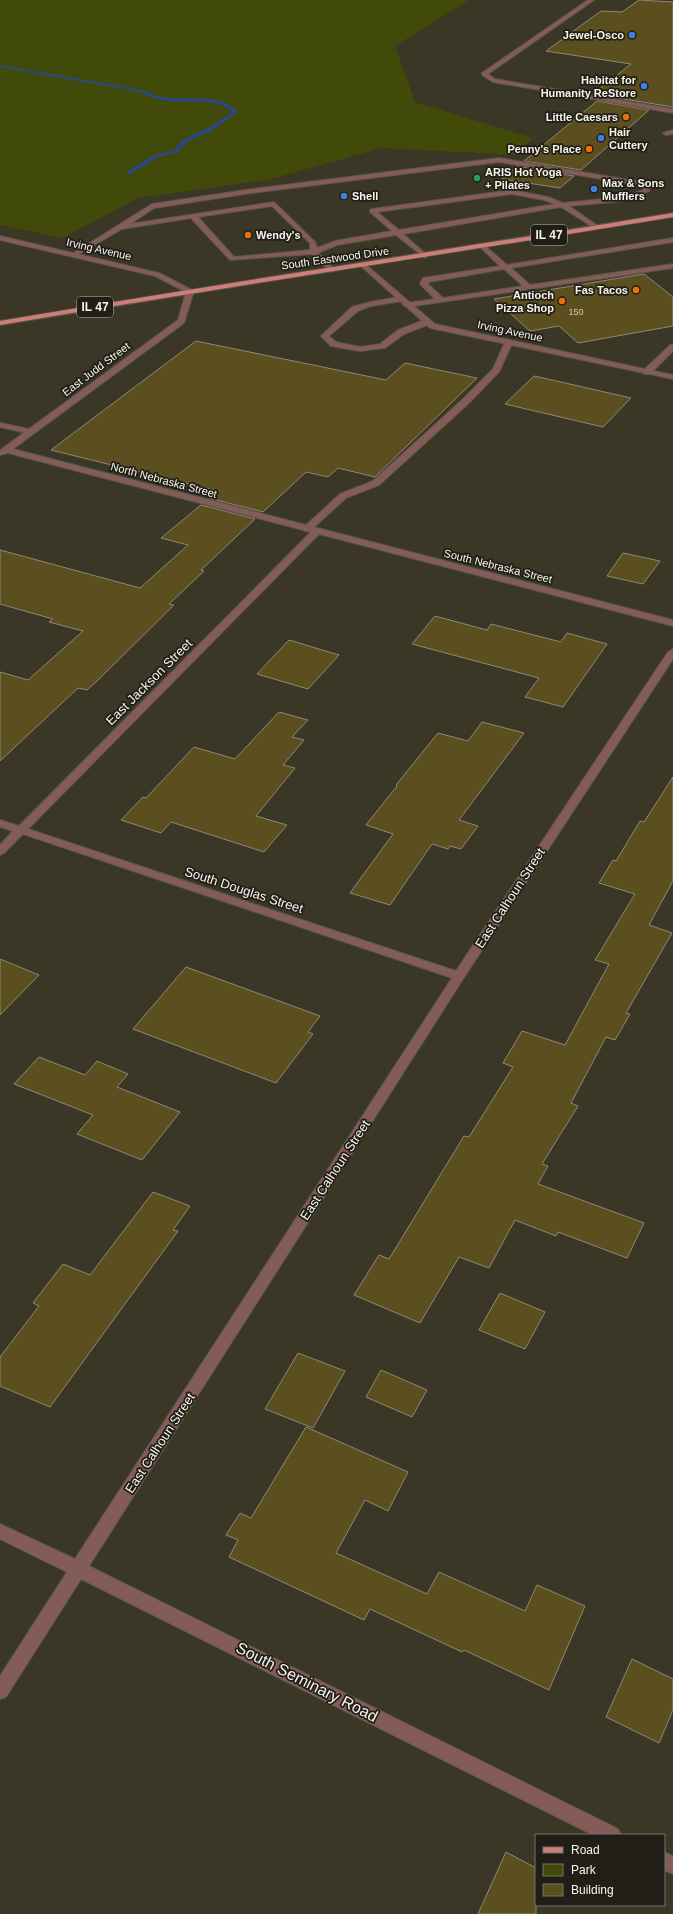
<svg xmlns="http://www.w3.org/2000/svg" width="673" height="1914" font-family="Helvetica,sans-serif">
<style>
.green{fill:#414a09}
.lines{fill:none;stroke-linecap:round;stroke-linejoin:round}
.stream{fill:#2a4787;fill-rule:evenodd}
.building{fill:#5b4f1f;stroke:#8d8976}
.lane-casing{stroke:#595545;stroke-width:2}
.street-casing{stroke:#595545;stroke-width:2}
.primary-casing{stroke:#595545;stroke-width:2}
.lane{fill:#835c59;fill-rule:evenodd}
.street{fill:#835c59;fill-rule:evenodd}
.primary{fill:#cc7f7a;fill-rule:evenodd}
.shop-dot{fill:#3f7fe0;stroke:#201e17;stroke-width:1.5}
.food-dot{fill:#e8710a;stroke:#201e17;stroke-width:1.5}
.leisure-dot{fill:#2e9e5b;stroke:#201e17;stroke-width:1.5}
.labels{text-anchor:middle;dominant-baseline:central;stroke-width:3.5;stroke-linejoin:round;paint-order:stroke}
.far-number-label{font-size:9px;fill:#d0cbb7}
.far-poi-label{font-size:11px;font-weight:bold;fill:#f7f4ea;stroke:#201e17;text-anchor:end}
.far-street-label{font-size:11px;fill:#f7f4ea;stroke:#201e17}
.shield{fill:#201e17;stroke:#b6b4ab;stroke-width:1}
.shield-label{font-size:12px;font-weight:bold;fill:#f7f4ea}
.street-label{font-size:13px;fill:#f7f4ea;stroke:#201e17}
.near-street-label{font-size:16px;fill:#f7f4ea;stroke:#201e17}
</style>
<rect width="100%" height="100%" fill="#3b3726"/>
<path class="green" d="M0,0H469L395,46L415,102L533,138L515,155L382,148L267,180L138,198L63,238L0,225Z"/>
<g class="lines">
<path class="stream" d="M0,65L142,90C149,92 155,96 163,97C188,101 219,92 238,112L212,130L187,142L178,152L156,158L129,175L126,173L127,172L152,156L174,150L183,140L208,128L233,112C216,97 192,103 170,101C160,100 150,97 141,92L0,67Z"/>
</g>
<path class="building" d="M639,0L673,2V107L593,94L631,64L546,51L601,11L622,12Z
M597,101L649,110L581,170L524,161Z
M517,166L574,176L560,188L502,179Z
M644,274L673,297V326L578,343L559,326L530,331L494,299Z
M196,341L386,380L405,363L477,378L375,477L338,468L328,477L306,472L263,512L209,498L217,491L51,450Z
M534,376L552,380L631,398L603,427L505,404Z
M201,505L255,519L201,570L204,571L169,604L174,605L97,681L87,690L78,688L0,761V672L28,680L83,631L49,622L53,619L0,604V550L140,588L188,545L161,538Z
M623,553L660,561L643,584L607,576Z
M435,616L487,630L491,624L561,642L567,633L607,644L563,707L525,697L539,678L412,644Z
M289,640L339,655L308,689L257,674Z
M279,712L308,720L292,737L304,740L283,765L295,768L256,816L287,825L264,852L171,822L161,833L121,820L143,797L146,798L194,747L235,759Z
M482,722L524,733L459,820L478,826L461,849L450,846L448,849L432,844L390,905L350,893L393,834L366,825L397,786L396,785L438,733L468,741Z
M673,777V881L649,925L672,933L626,1013L630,1014L615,1040L606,1037L571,1103L578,1106L542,1164L548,1166L538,1184L644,1223L627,1258L558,1232L556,1236L515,1220L489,1268L459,1257L420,1323L354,1295L379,1255L389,1259L464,1136L469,1137L513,1067L503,1063L522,1031L565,1045L609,964L595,960L635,894L599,883L613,860L616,861L640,821L644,822Z
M0,959L39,975L0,1015Z
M186,967L320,1016L308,1032L313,1034L276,1083L133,1029Z
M39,1057L85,1075L97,1061L128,1074L117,1087L180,1112L142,1160L77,1134L93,1115L14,1084Z
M153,1192L190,1206L173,1230L178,1231L50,1407L0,1386V1357L39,1306L33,1303L63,1264L90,1275Z
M500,1293L545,1312L525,1349L479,1330Z
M298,1353L345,1371L313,1428L265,1409Z
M381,1370L427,1390L412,1417L366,1397Z
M306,1427L408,1472L388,1511L365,1500L336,1553L427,1594L439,1572L525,1611L537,1585L585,1606L549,1690L464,1650L462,1652L370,1609L364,1620L229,1557L238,1540L226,1535L240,1513L251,1518Z
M632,1659L673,1679V1710L659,1743L606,1717Z
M506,1852L536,1868V1914H478Z"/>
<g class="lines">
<defs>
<path id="lane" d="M588,0H594L488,74L495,79L673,109V113L493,82L482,75V73Z
M673,130V134L666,135L663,133Z
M499,158L647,183L650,185L649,191L624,201L569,206L598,226V228L596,229L561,207L403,234L427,255L428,256L425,258L396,235L337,245L318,253L335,270L331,272L312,254L230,260L191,218L122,229L77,255L72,254L152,204L245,190ZM499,162L644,186L643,190L623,197L563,203L548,197L512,190L372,209L370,210V212L392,231L335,241L317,248L315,242L274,202L130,224L154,208L245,194ZM512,194L544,200L555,204L399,230L377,212ZM272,206L310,243V250L234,257L198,217Z
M673,238V242L511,268L530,285L673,264V268L407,307L403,305L407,303L435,299L420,284L423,278L500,266L480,247V245H484L507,265ZM504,269L523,286L443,298L428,284L429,282Z
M399,297L403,299L402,301L371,306L358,311L329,336L336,342L360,347L380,344L398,330L424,320H430V324L404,334L385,348L360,351L331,346L321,336L352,307L370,302Z
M506,340L513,342L499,372L468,404L379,485L346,498L310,531H304V527L340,494L373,481L462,400L493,369Z
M670,345H673V351L650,374H644V370Z
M0,423L34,430L35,432L31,434L0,427Z"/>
<path id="street" d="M0,236L159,273L194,291L184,323L13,449L673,620V626L319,534L28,829L456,971L668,652L673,649V659L463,979L89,1566L618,1829L621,1835H593L81,1579L6,1697L0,1699V1676L67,1572L0,1539V1524L75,1559L452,978L23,834L4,853L0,855V845L13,831L0,827V820L19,826L311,532L8,453L0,455V451L3,448L178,320L186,292L155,276L0,240Z
M361,264H365L435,324L673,375V379L430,328L361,266Z
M664,1852L673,1856V1874L664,1870Z"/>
<path id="primary" d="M673,213V217C449,254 224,287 0,325V321C224,283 449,250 673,213Z"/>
</defs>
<use href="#lane" class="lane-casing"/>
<use href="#street" class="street-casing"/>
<use href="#primary" class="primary-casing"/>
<use href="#lane" class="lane"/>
<use href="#street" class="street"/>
<use href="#primary" class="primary"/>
</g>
<g class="shop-dot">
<circle cx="632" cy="35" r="4"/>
<circle cx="644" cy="86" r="4"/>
<circle cx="601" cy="138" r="4"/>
<circle cx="594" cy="189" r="4"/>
<circle cx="344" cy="196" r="4"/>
</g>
<g class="food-dot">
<circle cx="626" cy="117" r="4"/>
<circle cx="589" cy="149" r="4"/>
<circle cx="248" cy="235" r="4"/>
<circle cx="636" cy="290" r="4"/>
<circle cx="562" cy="301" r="4"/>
</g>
<circle class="leisure-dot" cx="477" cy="178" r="4"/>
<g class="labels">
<g class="far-number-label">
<text x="576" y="312">150</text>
</g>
<g class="far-poi-label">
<text x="624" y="35">Jewel-Osco</text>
<text x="636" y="80">Habitat for<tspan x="636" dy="13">Humanity ReStore</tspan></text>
<text x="618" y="117">Little Caesars</text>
<text x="609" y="132" text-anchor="start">Hair<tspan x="609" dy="13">Cuttery</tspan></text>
<text x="581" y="149">Penny's Place</text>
<text x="485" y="172" text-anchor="start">ARIS Hot Yoga<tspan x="485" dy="13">+ Pilates</tspan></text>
<text x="602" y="183" text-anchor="start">Max &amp; Sons<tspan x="602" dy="13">Mufflers</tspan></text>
<text x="352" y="196" text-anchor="start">Shell</text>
<text x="256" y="235" text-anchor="start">Wendy's</text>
<text x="628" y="290">Fas Tacos</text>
<text x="554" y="295">Antioch<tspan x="554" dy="13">Pizza Shop</tspan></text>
</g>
<g class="far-street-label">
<text transform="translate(99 249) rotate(13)">Irving Avenue</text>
<text transform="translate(335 258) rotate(-8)">South Eastwood Drive</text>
<text transform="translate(510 331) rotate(12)">Irving Avenue</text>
<text transform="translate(96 369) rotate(-37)">East Judd Street</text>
<text transform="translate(164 480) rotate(15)">North Nebraska Street</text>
<text transform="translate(498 566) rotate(14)">South Nebraska Street</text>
</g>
<g class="shield">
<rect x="531" y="225" width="36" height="20" rx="3"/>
<rect x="77" y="297" width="36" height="20" rx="3"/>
</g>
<g class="shield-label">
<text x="549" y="235">IL 47</text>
<text x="95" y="307">IL 47</text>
</g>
<g class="street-label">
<text transform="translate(149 682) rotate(-45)">East Jackson Street</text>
<text transform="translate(244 890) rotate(18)">South Douglas Street</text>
<text transform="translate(510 898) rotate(-57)">East Calhoun Street</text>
<text transform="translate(335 1170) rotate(-57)">East Calhoun Street</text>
<text transform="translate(160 1443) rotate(-57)">East Calhoun Street</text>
</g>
<g class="near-street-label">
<text transform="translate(307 1682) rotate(27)">South Seminary Road</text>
</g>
</g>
<rect x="535" y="1834" width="130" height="72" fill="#201e17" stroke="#76746b"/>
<rect x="543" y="1847" width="20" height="6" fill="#cc7f7a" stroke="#76746b"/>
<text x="571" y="1854" font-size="12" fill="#f7f4ea">Road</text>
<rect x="543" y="1864" width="20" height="12" fill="#414a09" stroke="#76746b"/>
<text x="571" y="1874" font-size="12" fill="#f7f4ea">Park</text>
<rect x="543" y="1884" width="20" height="12" fill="#5b4f1f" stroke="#76746b"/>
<text x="571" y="1894" font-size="12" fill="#f7f4ea">Building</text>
</svg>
